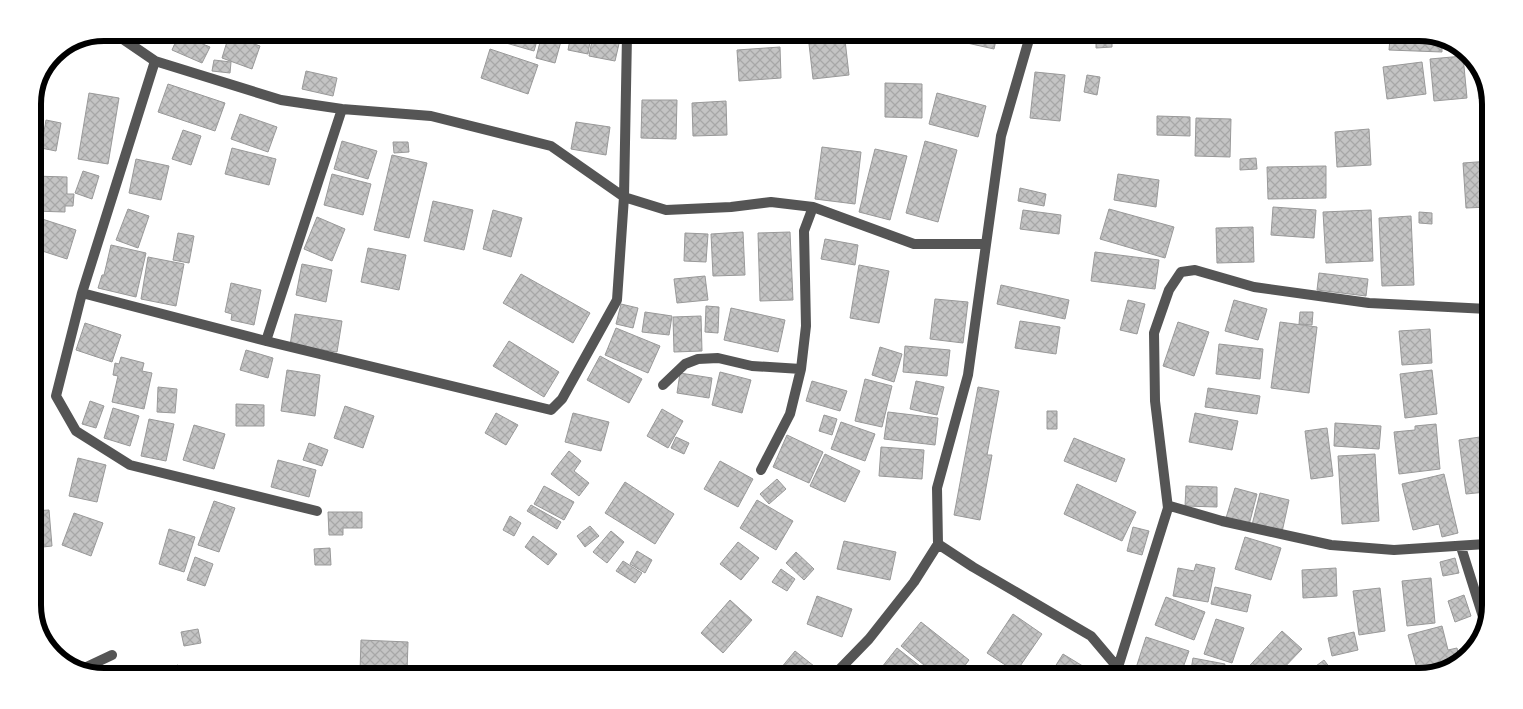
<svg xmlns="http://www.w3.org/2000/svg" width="1523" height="709" font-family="Karla,sans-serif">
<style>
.building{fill:url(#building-cross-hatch);stroke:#999}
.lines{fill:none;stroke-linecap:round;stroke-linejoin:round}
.street{stroke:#555;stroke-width:10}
.rim{fill:none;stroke:#000;stroke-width:6}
</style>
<defs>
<pattern id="building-cross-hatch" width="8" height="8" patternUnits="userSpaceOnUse" patternTransform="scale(1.25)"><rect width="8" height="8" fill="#c4c4c4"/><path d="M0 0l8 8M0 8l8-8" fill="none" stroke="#a7a7a7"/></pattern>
</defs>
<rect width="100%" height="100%" fill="#fff"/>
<path class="building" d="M179,34L210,47L202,63L172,50Z
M352,34H371L368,40Z
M501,34H539L534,51L499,41Z
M542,34H563L555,63L536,58Z
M571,34L591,35L588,54L568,50Z
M229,35L260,46L252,69L222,58Z
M593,35H621L615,61L589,56Z
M646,35H663L661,40Z
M688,35H725V39L688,37Z
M735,35H752V38L735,37Z
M901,36H937L935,43Z
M950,36H997L994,49L949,39Z
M1096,37H1112V47L1096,48Z
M1390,38H1442V52L1389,50Z
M845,40L849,75L813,79L809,44Z
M780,47L781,78L739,81L737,50Z
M490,49L538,65L528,94L481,78Z
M1463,56L1467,98L1434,101L1430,59Z
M214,60L231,62L230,73L212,71Z
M1422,62L1426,94L1387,99L1383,67Z
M1479,67L1490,98L1479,99L1475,68Z
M306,71L337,78L333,96L302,89Z
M1035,72L1065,75L1060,121L1030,118Z
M1087,75L1100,77L1097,95L1084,92Z
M885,83L922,84V118L885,117Z
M168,84L225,103L215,131L158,112Z
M89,93L119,98L108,164L78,159Z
M937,93L986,106L978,137L929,124Z
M642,100H677L676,139L641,138Z
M726,101L727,135L693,136L692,103Z
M240,114L277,127L268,152L231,139Z
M1157,116L1190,117V136L1157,135Z
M1196,118L1231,119L1230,157L1195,156Z
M46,120L61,123L56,151L41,148Z
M576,122L610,127L606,155L571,149Z
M1369,129L1371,165L1337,167L1335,132Z
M183,130L201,136L191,165L172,159Z
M342,141L377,151L368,179L334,169Z
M925,141L957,150L938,222L906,213Z
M393,142H408L409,152L394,153Z
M822,147L861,152L855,204L815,199Z
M232,148L276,159L269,185L225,174Z
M875,149L907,156L890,220L859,212Z
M392,155L427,163L409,238L374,230Z
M1256,158L1257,169L1240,170V159Z
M136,159L169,166L161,200L129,193Z
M1490,161L1489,207L1466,208L1463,163Z
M1326,166V198L1268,199L1267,167Z
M83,171L99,176L92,199L75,193Z
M332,174L371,184L363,215L324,205Z
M1118,174L1159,180L1156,207L1114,200Z
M33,176L67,177V194H74L73,206H65V212L33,211Z
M1020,188L1046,194L1044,206L1018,201Z
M433,201L473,210L464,250L424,241Z
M1273,207L1316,210L1314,238L1271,235Z
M128,209L149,216L138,248L116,240Z
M1109,209L1174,227L1165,258L1100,239Z
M493,210L522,218L511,257L483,249Z
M1023,210L1061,215L1059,234L1020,229Z
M1371,210L1373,261L1326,263L1323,212Z
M1419,212L1432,213V224L1419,223Z
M33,216L76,230L67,259L33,248Z
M1411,216L1414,285L1382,286L1379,218Z
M317,217L345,229L332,261L304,249Z
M1486,217H1489V264Z
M1253,227L1254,262L1217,263L1216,228Z
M743,232L745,275L713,276L711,234Z
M790,232L793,300L760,301L758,233Z
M178,233L194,236L189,263L173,260Z
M685,233L708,234L706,262L684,261Z
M825,239L858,245L855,265L821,259Z
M111,245L146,253L136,297L98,288L102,275H104Z
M368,248L406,255L399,290L361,282Z
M1095,252L1159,260L1155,289L1091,281Z
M148,257L184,264L176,306L141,299Z
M302,264L332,270L326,302L296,295Z
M859,265L889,271L879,323L850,318Z
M1319,273L1368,279L1366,296L1317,290Z
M521,274L590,313L573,343L503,303Z
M705,276L708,300L677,303L674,279Z
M231,283L261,290L254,325L231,320L232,314L225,312Z
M1001,285L1069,300L1065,319L997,304Z
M935,299L968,302L963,343L930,339Z
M1128,300L1145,304L1137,334L1120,330Z
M1234,300L1267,309L1258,340L1225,331Z
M621,304L638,308L633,328L616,324Z
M706,306L719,307L718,333L705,332Z
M731,308L785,320L778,352L724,340Z
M645,312L672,316L669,335L642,332Z
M1300,312H1313L1312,325L1299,324Z
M295,314L342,321L337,352L290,345Z
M701,316L702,351L674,352L673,317Z
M1020,321L1060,327L1056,354L1015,348Z
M1178,322L1209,332L1194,376L1163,366Z
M1280,322L1317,327L1309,393L1271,388Z
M85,323L121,335L112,362L76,350Z
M616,328L660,346L648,373L605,355Z
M1430,329L1432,363L1402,365L1399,331Z
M509,341L559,372L544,397L493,366Z
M1219,344L1263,349L1260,379L1216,374Z
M905,346L950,350L947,376L903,372Z
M880,347L902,354L894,382L872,375Z
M246,350L273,358L268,378L240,370Z
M600,356L642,379L629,403L587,380Z
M121,357L144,363L142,371L152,373L144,409L112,402L118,376L113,375L115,363L119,364Z
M287,370L320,375L315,416L281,411Z
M1432,370L1437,414L1405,418L1400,374Z
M720,372L751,380L742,413L712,405Z
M680,373L712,378L709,398L677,393Z
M865,379L892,386L882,427L855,421Z
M812,381L847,391L840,411L806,401Z
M916,381L944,387L937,415L910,409Z
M158,387L177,389L175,413L157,412Z
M978,387L999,391L987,455H992L980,520L954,515Z
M1208,388L1260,396L1257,414L1205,407Z
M90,401L104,406L96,428L82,424Z
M236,404L264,405V426H236Z
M345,406L374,416L363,448L334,438Z
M113,408L139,416L130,446L104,438Z
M662,409L683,421L668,448L647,436Z
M1047,411H1057V429H1047Z
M888,412L938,418L935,445L884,439Z
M496,413L518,425L506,445L485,433Z
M573,413L609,422L601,451L565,442Z
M1195,413L1238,421L1232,450L1189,442Z
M824,415L837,419L832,435L819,431Z
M149,419L174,424L166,461L141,456Z
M841,422L875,434L865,461L831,449Z
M1335,423L1381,426L1379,449L1334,446Z
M1436,424L1440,469L1399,474L1394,432L1415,430V426Z
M194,425L225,434L214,469L183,460Z
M1327,428L1333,476L1311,479L1305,431Z
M787,435L823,452L809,483L773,467Z
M1487,436L1486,492L1466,494L1459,440Z
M676,437L689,443L684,454L671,448Z
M1074,438L1125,459L1116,482L1064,461Z
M309,443L328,450L322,466L303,460Z
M881,447L924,450L922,479L879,476Z
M569,451L581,461L574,471L589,483L579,496L551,474Z
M825,454L860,471L845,502L810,486Z
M1375,454L1379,521L1342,524L1338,456Z
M78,458L106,465L97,502L69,496Z
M278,460L316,470L309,497L271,487Z
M720,461L753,479L738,507L704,489Z
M1444,474L1458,533L1442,537L1439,524L1413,530L1402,484Z
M777,479L786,489L769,504L760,494Z
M625,482L674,514L655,544L605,513Z
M1077,484L1136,512L1122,541L1064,514Z
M544,486L574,502L564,520L534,504Z
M1186,486L1217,487V507L1185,506Z
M1235,488L1257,494L1249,525L1226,518Z
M1260,493L1289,500L1282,532L1252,525Z
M757,500L793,521L776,550L740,528Z
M214,501L235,508L219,552L198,545Z
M531,505L561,522L557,529L527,511Z
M49,510L52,546L33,548V511Z
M328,512H362V528H343V535H329Z
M74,513L103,523L91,556L62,545Z
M510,516L521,523L514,536L503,530Z
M590,526L599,536L585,547L577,536Z
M1133,527L1149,531L1142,555L1127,551Z
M169,529L195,537L184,572L159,564Z
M611,531L624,542L607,563L593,552Z
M533,536L557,554L548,565L525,547Z
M1245,537L1281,548L1271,580L1235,569Z
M844,541L896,552L890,580L837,569Z
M738,542L759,558L741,580L720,564Z
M330,548L331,565H315L314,549Z
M637,551L652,560L645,573L630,564Z
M796,552L814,569L804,580L786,563Z
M195,557L213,564L205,586L187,580Z
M1455,558L1459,573L1443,576L1440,562Z
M623,561L642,573L635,583L616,571Z
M1196,564L1215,568L1208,602L1173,596L1178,568L1194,571Z
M1336,568L1337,596L1303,598L1302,570Z
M781,569L795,579L787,591L772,582Z
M1431,578L1435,623L1407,626L1402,581Z
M1215,587L1251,595L1247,612L1211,604Z
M1380,588L1385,631L1359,635L1353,591Z
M1464,595L1471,616L1455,622L1448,601Z
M817,596L852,609L842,637L807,624Z
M1166,597L1205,612L1194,640L1155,625Z
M730,600L752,620L723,653L701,633Z
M1013,614L1042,634L1016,672L987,653Z
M1216,619L1244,628L1232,663L1204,654Z
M921,622L969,660L958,675H936L901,646Z
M1442,626L1448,650L1457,648L1460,663L1419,676L1408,635Z
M198,629L201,643L184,646L181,632Z
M1282,631L1302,649L1276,676H1240Z
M1354,632L1358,650L1332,656L1328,638Z
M1146,637L1189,651L1180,676L1148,675L1135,671Z
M361,640L408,642L407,672H360Z
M897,648L930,674H880L878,672Z
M795,651L819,670L815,674H776Z
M1063,654L1086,668L1081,675H1062L1053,670Z
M1193,658L1225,664L1222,676H1190Z
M1324,660L1336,676H1305L1304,675Z
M178,665L180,671H161Z"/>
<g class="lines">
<path class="street" d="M114,33L155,61L281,100L342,109L431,116L551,146L624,197L666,210L731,207L771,202L813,207L914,244H986
M155,61L82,293L56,396L76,431L130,465L317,511
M82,293L266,341L551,410L562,399L617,300L624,197L627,35
M266,341L342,109
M663,385L685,364L698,359L718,358L752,366L801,369
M761,470L790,414L801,369L806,326L804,231L813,207
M1168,508L1155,401L1154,333L1169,290L1181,272L1195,270L1254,287L1369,303L1488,309
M938,544L973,567L1091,636L1124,675
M1461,547L1485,623
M1118,667L1168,508L1170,506L1222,521L1331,545L1394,550L1486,544
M78,671L112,655
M1233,673V676
M835,674L869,639L914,582L938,544L937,488L968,375L1001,136L1030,36"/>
</g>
<path d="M0 0H1523V709H0ZM104 41H1419A63 63 0 0 1 1482 104V605A63 63 0 0 1 1419 668H104A63 63 0 0 1 41 605V104A63 63 0 0 1 104 41Z" fill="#fff" fill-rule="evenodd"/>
<path class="rim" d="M104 41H1419A63 63 0 0 1 1482 104V605A63 63 0 0 1 1419 668H104A63 63 0 0 1 41 605V104A63 63 0 0 1 104 41Z"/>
</svg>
